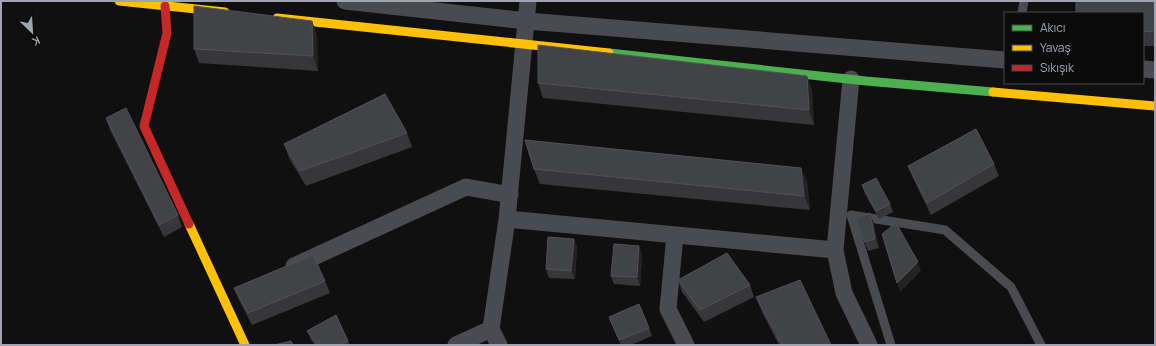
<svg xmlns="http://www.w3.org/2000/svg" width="1156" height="346" font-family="Manrope,sans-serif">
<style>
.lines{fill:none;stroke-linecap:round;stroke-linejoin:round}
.lane{stroke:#4a4b50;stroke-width:9}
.street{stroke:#4a4b50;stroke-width:17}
.fast{stroke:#4caf50;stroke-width:9}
.slow{stroke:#ffc107;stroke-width:9}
.jam{stroke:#c62828;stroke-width:9}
.wall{fill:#37373a}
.shaded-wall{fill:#232324}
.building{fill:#424347;stroke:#515258}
</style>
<rect width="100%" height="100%" fill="#101010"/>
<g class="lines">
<path class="lane" d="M1022,13L1024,1
M891,345L851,215L945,230L1011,287L1041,345"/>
<path class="street" d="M345,1L527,21L1005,60
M1143,69L1155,70
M851,79L835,250L844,293L869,345
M507,219L835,250
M675,235L668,309L686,345
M294,266L466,187L510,195
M456,345L491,329
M499,345L491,329L507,219L528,1"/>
<path class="fast" d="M609,53L866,81L993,92"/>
<path class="slow" d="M119,1L225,12
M277,18L609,53
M993,92L1155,106
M189,224L245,345"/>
<path class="jam" d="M165,6L167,33L144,126L189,224"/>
</g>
<path class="wall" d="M1155,1V46H1143V13Z
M312,21L317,36L318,71L199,63L194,49Z
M807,76L812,91L814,125L543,98L538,83Z
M106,118L178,215L182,227L164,237L110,130Z
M407,133L412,147L306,186L289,158L284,144Z
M994,164L999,176L931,215L913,178L908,166Z
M801,168L807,182L810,210L540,184L534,169Z
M862,185L890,204L893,212L879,219L865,194Z
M855,219L873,221L879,248L868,251Z
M574,239L577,248L575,279L549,278L546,269Z
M642,254L640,286L614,284L611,276Z
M678,280L750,285L754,297L704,322L682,292Z
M325,281L330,293L252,325L239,300L234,288Z
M756,297L831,345H779L762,312Z
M609,317L649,328L652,336L631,345H621Z
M307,331L348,341L350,345H315L311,340Z"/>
<path class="shaded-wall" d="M312,21L317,36L318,71L313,56Z
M807,76L812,91L814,125L809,110Z
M801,168L807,182L810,210L804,196Z
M870,213L873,221L879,248L875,239Z
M574,239L577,248L575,279L571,271Z
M639,246L642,254L640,286L637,277Z
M918,262L921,271L900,292L897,283Z"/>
<path class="building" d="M1076,1H1155V32L1143,31V13H1076Z
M194,6L312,21L313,56L194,49Z
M538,45L807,76L809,110L538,83Z
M385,94L407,133L300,171L284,144Z
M126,108L178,215L159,225L106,118Z
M976,129L994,164L927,203L908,166Z
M525,140L801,168L804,196L534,169Z
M876,178L890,204L876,211L862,185Z
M870,213L875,239L865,242L855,219Z
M896,223L918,262L897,283L882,234Z
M548,237L574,239L571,271L546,269Z
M614,244L639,246L637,277L611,276Z
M727,253L750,285L700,310L678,280Z
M313,255L325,281L248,313L234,288Z
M800,280L831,345H782L756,297Z
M639,304L649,328L619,340L609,317Z
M336,315L348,341L339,345H318L307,331Z
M291,341L293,345H274Z"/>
<rect width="1156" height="346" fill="none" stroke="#a0a4b2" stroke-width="4"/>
<rect x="1004" y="12" width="140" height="72" fill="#0b0b0c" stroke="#47484e"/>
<rect x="1012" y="25" width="20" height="6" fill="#4caf50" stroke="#47484e"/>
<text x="1040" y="32" font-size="12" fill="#a0a4b2">Akıcı</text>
<rect x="1012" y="45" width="20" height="6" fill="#ffc107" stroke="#47484e"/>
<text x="1040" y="52" font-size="12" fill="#a0a4b2">Yavaş</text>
<rect x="1012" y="65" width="20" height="6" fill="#c62828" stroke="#47484e"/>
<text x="1040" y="72" font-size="12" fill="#a0a4b2">Sıkışık</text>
<g transform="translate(32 32) rotate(155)" stroke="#0b0b0c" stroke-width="3" paint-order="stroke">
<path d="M0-3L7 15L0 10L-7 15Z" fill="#a0a4b2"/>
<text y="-6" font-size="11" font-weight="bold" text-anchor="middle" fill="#a0a4b2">K</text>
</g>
</svg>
